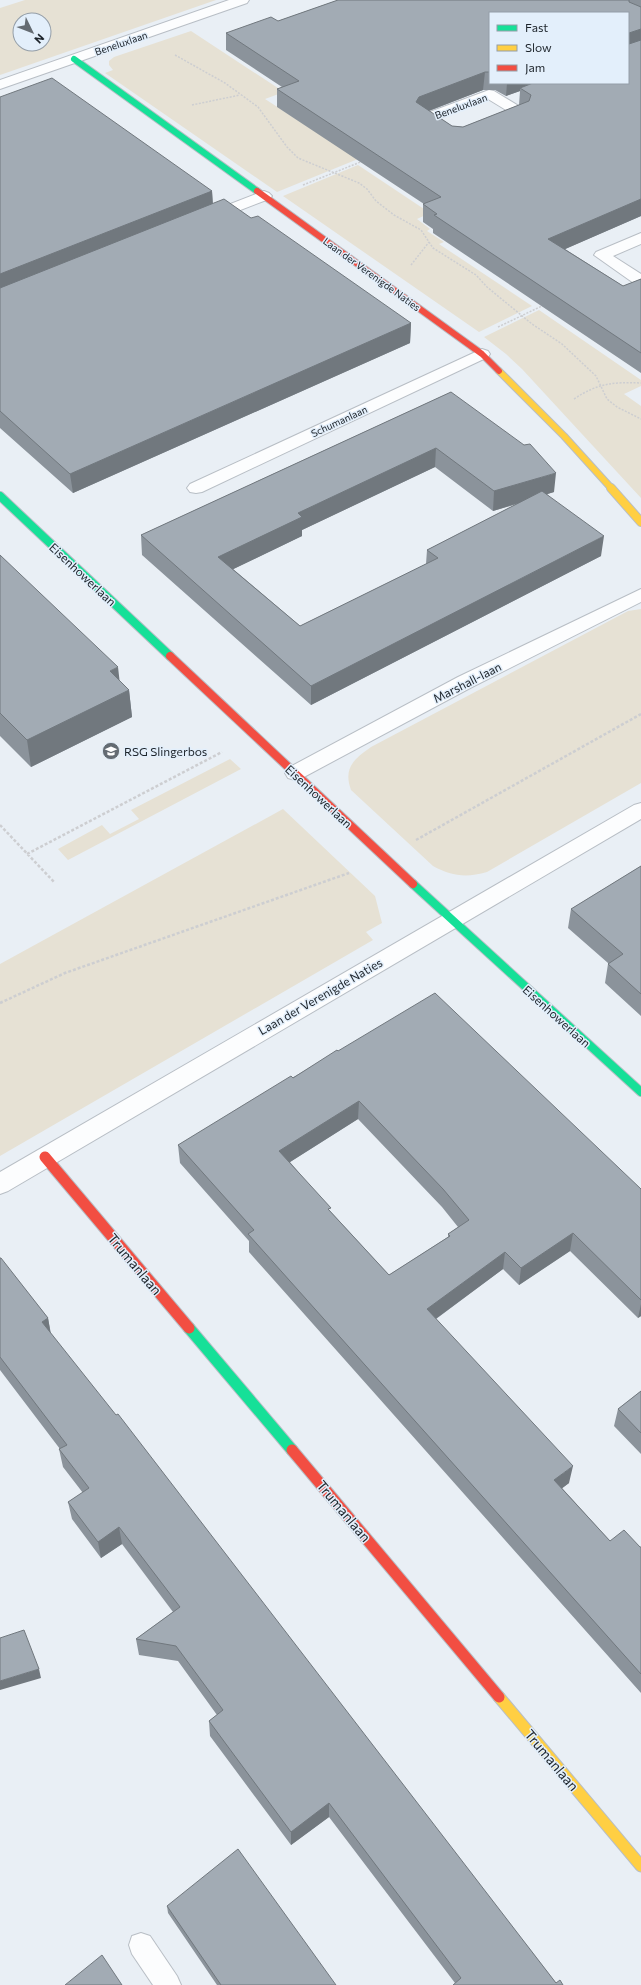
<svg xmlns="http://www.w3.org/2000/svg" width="641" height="1985" font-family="Commissioner,sans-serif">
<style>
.green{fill:#e6e1d4;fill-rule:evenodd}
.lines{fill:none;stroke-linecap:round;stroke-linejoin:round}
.lane-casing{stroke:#b8bec5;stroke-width:2}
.street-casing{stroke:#b8bec5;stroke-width:2}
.fast-far2-casing{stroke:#b8bec5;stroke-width:8}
.fast-far1-casing{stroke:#b8bec5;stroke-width:10}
.fast-casing{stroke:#b8bec5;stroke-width:13}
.slow-far2-casing{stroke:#b8bec5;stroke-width:8}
.slow-far1-casing{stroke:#b8bec5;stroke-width:10}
.slow-casing{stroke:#b8bec5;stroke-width:13}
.jam-far2-casing{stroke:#b8bec5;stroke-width:8}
.jam-far1-casing{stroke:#b8bec5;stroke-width:10}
.jam-casing{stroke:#b8bec5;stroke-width:13}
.path-far1{stroke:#cdced1;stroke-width:1.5;stroke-dasharray:2 1.5;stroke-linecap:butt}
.path{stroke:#cdced1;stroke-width:2.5;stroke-dasharray:3 2;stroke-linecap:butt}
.lane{fill:#fcfdfe;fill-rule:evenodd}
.street{fill:#fcfdfe;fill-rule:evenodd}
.fast-far2{stroke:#16e098;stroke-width:6}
.fast-far1{stroke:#16e098;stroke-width:8}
.fast{stroke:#16e098;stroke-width:11}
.slow-far2{stroke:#ffcf43;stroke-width:6}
.slow-far1{stroke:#ffcf43;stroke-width:8}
.slow{stroke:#ffcf43;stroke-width:11}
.jam-far2{stroke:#f24e42;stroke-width:6}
.jam-far1{stroke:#f24e42;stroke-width:8}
.jam{stroke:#f24e42;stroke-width:11}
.wall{fill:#8b939b;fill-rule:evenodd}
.shaded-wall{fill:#71787e}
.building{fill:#a2abb4;stroke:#71787e;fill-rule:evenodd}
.labels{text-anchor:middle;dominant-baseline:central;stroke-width:3;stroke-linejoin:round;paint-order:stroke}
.far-street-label{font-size:10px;fill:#1d242b;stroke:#e3effb}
.street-label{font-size:12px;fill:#1d242b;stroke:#e3effb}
.poi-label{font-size:12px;fill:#1d242b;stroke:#e3effb;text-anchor:start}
.near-street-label{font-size:14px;fill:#1d242b;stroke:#e3effb}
</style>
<rect width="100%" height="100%" fill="#e9eff5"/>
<path class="green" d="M25,0H216L0,75V8ZM20,20H44V44H20Z
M191,31L284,92L265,99L358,159L277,192L105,73L113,70L109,65V61L114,57Z
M358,165L430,213L417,219L430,229L427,231L444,242L439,244L532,306L479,332L283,196Z
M539,310L641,380V386L624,394L641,406V498L522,369L506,354L484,337Z
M641,609V783L487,872C466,878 451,876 433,866L351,790C343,768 354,759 371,747L628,611Z
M230,759L241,769L68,860L58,849L102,825L110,834L139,819L131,810Z
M283,809L375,896L382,923L366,932L373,940L0,1156V964Z"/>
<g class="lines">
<defs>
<path id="lane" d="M141,1933L150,1936L177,1976L181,1985H153L132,1954L129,1945L132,1936Z"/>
<path id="street" d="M229,0H249L247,3L0,89V80Z
M489,90L494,91L527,111L529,114L527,117L457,144L452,143L417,119L419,116ZM488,99L511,113L458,134L435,120Z
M264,191L269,193L272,196L269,199L212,221H202L199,218L202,215Z
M641,233V244L613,256L641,274V286L635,284L594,255L596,252Z
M482,349L488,351L490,354L488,357L202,492L196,493L190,492L187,488L190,484Z
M641,589V602L472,687L302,778L295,780L288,778L285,773L288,768L458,677Z
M641,803V819L8,1191L0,1194V1172L634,805Z"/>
<path id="fast-far2" d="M74,59L257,191"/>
<path id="fast-far1" d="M0,496L170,656
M413,884L641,1092"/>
<path id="fast" d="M189,1328L292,1450"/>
<path id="slow-far2" d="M499,371L564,436L612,489"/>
<path id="slow-far1" d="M611,488L641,522"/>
<path id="slow" d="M499,1697L641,1866"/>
<path id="jam-far2" d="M257,191L482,354L499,371"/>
<path id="jam-far1" d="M170,656L413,884"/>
<path id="jam" d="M45,1157L189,1328
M292,1450L499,1697"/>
</defs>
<use href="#lane" class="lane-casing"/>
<use href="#street" class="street-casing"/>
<use href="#fast-far2" class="fast-far2-casing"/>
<use href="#fast-far1" class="fast-far1-casing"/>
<use href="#fast" class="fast-casing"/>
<use href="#slow-far2" class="slow-far2-casing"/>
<use href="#slow-far1" class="slow-far1-casing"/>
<use href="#slow" class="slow-casing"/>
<use href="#jam-far2" class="jam-far2-casing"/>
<use href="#jam-far1" class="jam-far1-casing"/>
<use href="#jam" class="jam-casing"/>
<path class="path-far1" d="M175,55L225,83L258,107L287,147L298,158L359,183L367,189L376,201L394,215L421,230L433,248L476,275L487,287L532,324L562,344L596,376L607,399L617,407L641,419
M192,105L240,95
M303,185L363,161
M411,265L429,242
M498,327L544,305
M574,399C598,383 613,382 641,383"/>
<path class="path" d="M0,825L55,883
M416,840L641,714
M27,854L222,752
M0,1003L65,973L349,873"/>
<use href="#lane" class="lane"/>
<use href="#street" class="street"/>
<use href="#fast-far2" class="fast-far2"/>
<use href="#fast-far1" class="fast-far1"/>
<use href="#fast" class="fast"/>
<use href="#slow-far2" class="slow-far2"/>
<use href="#slow-far1" class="slow-far1"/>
<use href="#slow" class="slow"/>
<use href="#jam-far2" class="jam-far2"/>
<use href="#jam-far1" class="jam-far1"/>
<use href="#jam" class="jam"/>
</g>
<path class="wall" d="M338,0H641V216L565,249L623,286L641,279V373L433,233V229L423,222V204H424L277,107V89L282,87L226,50V33L278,21ZM490,13L628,83H490ZM483,90H495L506,96L520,91L519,105L463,127L452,126L429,111Z
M0,97L212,191L213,204L251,218L411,323L410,343L73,493L0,428Z
M451,392L554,492L547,494L601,556L311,705L142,555L141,535ZM435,467L493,511L517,504L427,550L426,564L300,626L233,569L302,536V530Z
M0,555L120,681L129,690L132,717L31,767L0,736Z
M641,866V1016L605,983L608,964V963L568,928L571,909Z
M338,1051L641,1189V1316L638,1318L570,1251L519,1285L503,1269L436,1319L569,1483L562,1488L610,1541L640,1547H641V1693L249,1252V1241L180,1163L178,1145ZM358,1119L442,1207L458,1227L448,1234V1237L389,1275L331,1212L290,1162Z
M0,1258L48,1318L51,1334L556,1983L563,1985L455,1983L329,1817L291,1845L210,1736L209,1721L217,1715L178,1661L139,1655L136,1639L173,1612L122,1544L101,1558L72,1519L68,1502L83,1493L63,1467L59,1449H60L0,1370Z
M641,1391V1454L614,1426L618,1409Z
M167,1906L336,1985H217L168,1913Z"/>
<path class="shaded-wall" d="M641,29V46L628,50L629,33Z
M485,72L483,90L418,115L416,102L419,97Z
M507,83H542L520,88V91L506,96Z
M212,191L213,210L0,294V274Z
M641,199V216L547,257L548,239Z
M411,323L410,343L73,493L70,474Z
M436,448L435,467L302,530V536L219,576L218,557L298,513Z
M556,473L554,492L493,511L494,491Z
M604,536L601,556L311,705V686Z
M118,667L121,693L110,671Z
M129,690L132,717L31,767L27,740Z
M359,1101L358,1119L279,1169V1151Z
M573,1233L570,1251L519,1285L521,1268Z
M505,1252L503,1269L426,1326L427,1309Z
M641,1304V1316L638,1318Z
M48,1318L51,1336L42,1322Z
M573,1466L569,1483L552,1496L554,1480Z
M119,1527L122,1544L101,1558L98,1542Z
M39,1669L41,1678L0,1690V1681Z
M329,1803V1817L291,1845V1832Z"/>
<path class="building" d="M338,0H629V2L641,7V29L629,33V44L641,40V199L548,239L623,286L641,279V353L434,215L437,214L423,204L441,197L277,89L299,81L226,33L271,17L278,21ZM490,13H628V83H533L520,88L531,95L529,101L463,127L452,126L416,102L419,97L485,72H490Z
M52,78L212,191L0,274V97Z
M224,199L251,218L258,216L411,323L70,474L0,411V288Z
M451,392L524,445L530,444L556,473L494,491L436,448L298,513L302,517L218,557L300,626L438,558L427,550L542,491L604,536L311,686L141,535Z
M0,555L118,667L110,671L129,690L27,740L0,713Z
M641,866V994L608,964L623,954L571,909Z
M435,993L641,1189V1300L573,1233L521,1268L505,1252L427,1309L573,1466L554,1480L610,1541L624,1530L640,1547H641V1674L248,1234L254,1230L178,1145L291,1076L293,1078L337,1050L338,1051ZM359,1101L443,1189L469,1220L448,1234L450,1236L389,1275L328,1209L331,1208L279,1151Z
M0,1258H1L48,1318L42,1322L116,1415L118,1414L556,1983L560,1980L563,1985H453L461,1978L329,1803L291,1832L209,1721L223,1710L176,1646L136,1639L180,1607L119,1527L98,1542L68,1502L89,1488L59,1449L67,1445L0,1357Z
M641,1391V1433L618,1409Z
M24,1630L39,1669L0,1681V1638Z
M238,1849L336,1985H221L167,1906Z
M102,1955L122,1985H65Z"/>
<defs>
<symbol id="school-disc" viewBox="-11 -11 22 22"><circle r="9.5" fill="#646b72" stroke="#e3effb"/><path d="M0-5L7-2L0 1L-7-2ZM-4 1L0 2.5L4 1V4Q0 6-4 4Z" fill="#fff"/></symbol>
</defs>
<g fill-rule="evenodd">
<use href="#school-disc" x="101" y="741" width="20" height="20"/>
</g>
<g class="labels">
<g class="far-street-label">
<text transform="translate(121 43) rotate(-19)">Beneluxlaan</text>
<text transform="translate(461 106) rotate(-20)">Beneluxlaan</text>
<text transform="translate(372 274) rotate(36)">Laan der Verenigde Naties</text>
<text transform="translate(339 421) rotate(-25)">Schumanlaan</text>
</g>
<g class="street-label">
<text transform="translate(83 574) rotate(43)">Eisenhowerlaan</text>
<text transform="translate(467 682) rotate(-27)">Marshall-laan</text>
<text transform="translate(319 796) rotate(43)">Eisenhowerlaan</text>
<text transform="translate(320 996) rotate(-30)">Laan der Verenigde Naties</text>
<text transform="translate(557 1016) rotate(42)">Eisenhowerlaan</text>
</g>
<g class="poi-label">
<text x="124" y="751">RSG Slingerbos</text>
</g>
<g class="near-street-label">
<text transform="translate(135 1264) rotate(50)">Trumanlaan</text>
<text transform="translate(344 1511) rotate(50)">Trumanlaan</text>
<text transform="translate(552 1760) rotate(50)">Trumanlaan</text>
</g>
</g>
<rect x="489" y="12" width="140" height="72" fill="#e3effb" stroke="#949ea8"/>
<rect x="497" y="25" width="20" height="6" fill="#16e098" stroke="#949ea8"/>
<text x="525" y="32" font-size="12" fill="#1d242b">Fast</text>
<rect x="497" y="45" width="20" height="6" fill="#ffcf43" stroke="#949ea8"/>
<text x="525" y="52" font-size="12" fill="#1d242b">Slow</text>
<rect x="497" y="65" width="20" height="6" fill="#f24e42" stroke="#949ea8"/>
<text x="525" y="72" font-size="12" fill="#1d242b">Jam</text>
<g transform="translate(32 32) rotate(133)"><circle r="19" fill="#e3effb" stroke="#949ea8"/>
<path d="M0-3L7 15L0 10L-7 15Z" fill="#646b72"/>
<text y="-6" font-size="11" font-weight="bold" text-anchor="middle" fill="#1d242b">N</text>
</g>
</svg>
